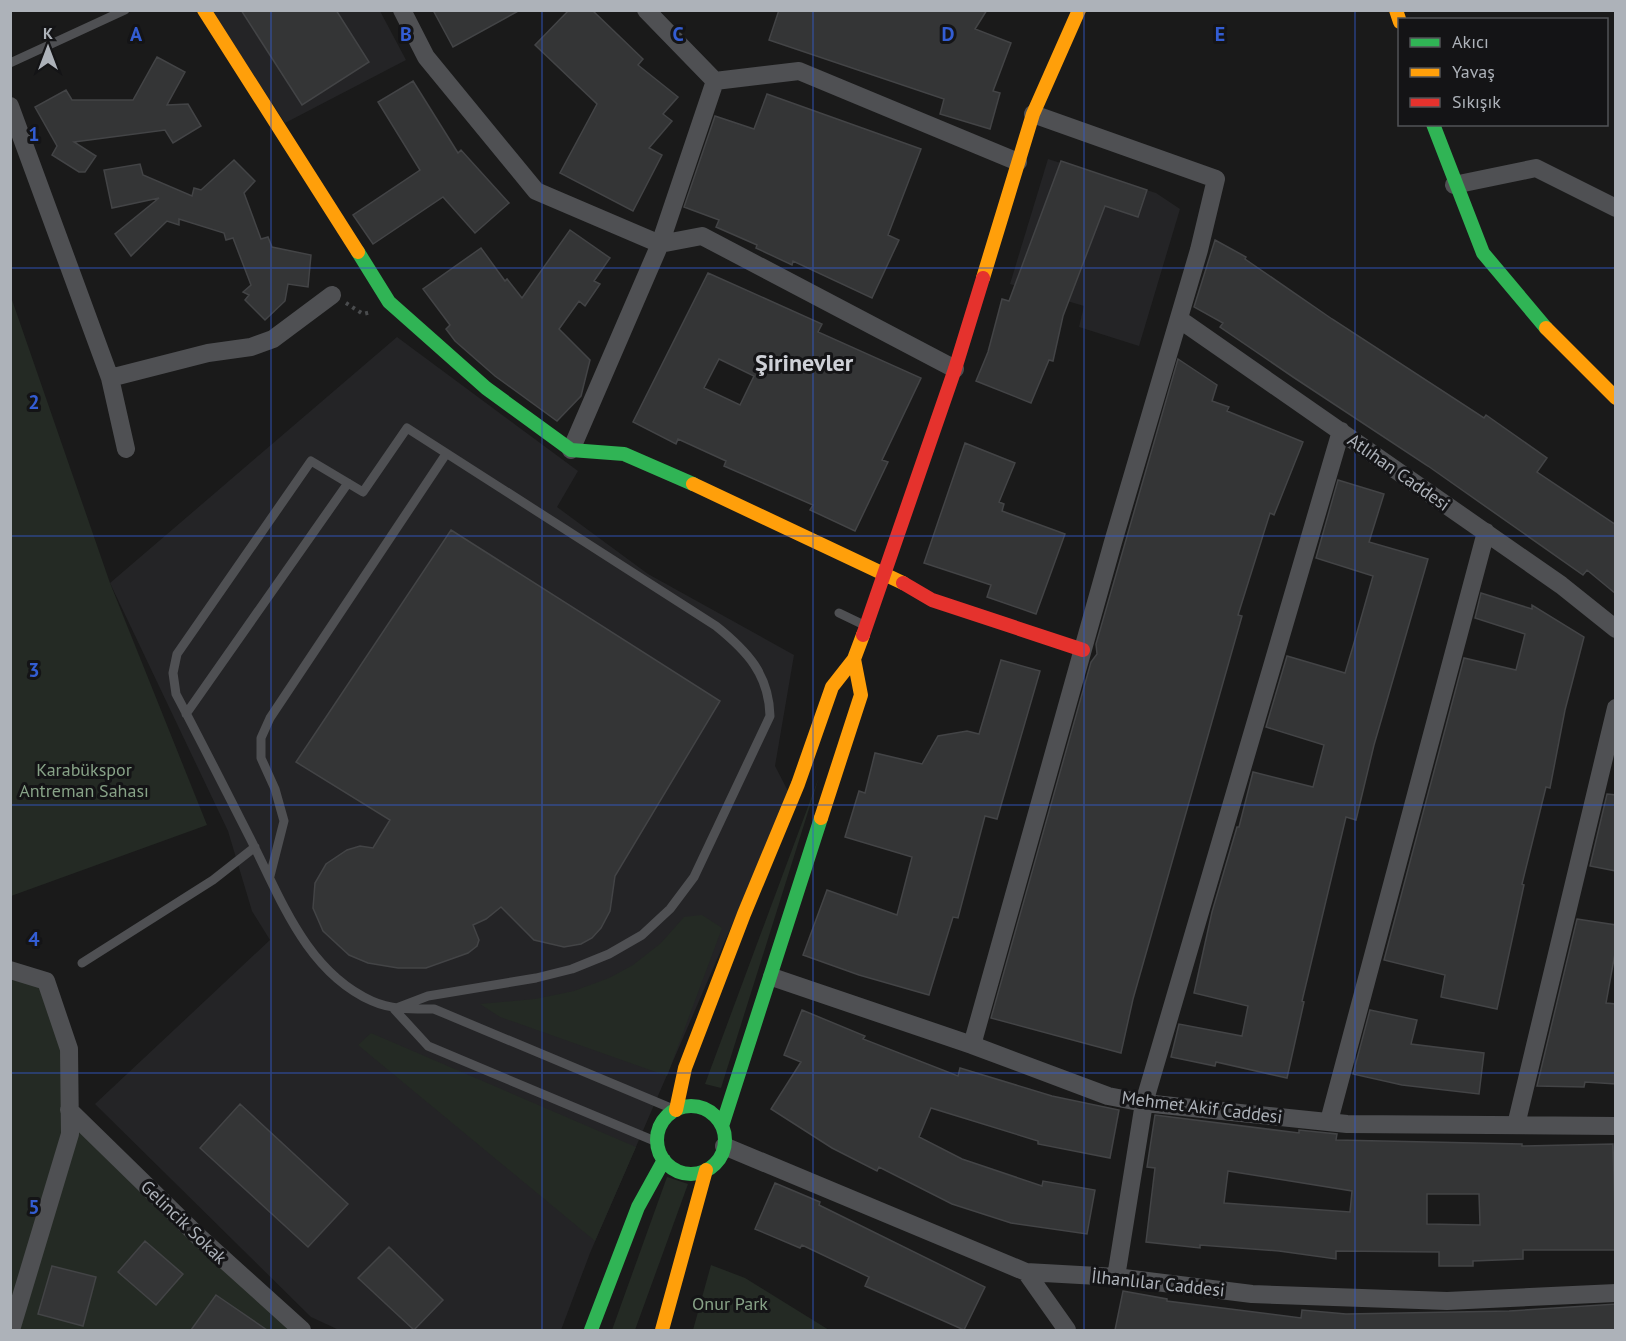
<svg xmlns="http://www.w3.org/2000/svg" width="1626" height="1341" font-family="'PT Sans',sans-serif">
<style>
.built{fill:#242426}
.green{fill:#242a24}
.building{fill:#343536;stroke:#434446;stroke-width:1.5;fill-rule:evenodd}
.lines{fill:none;stroke-linecap:round;stroke-linejoin:round}
.path{stroke:#4a4c4e;stroke-width:4;stroke-dasharray:3 4.5;stroke-linecap:butt}
.lane{stroke:#4f5053;stroke-width:9}
.street{stroke:#4f5053;stroke-width:18}
.fast{stroke:#30b455;stroke-width:14}
.slow{stroke:#ff9f0a;stroke-width:14}
.jam{stroke:#e5322d;stroke-width:14}
.grid{fill:none;stroke:#335dd3;stroke-width:1.5;stroke-opacity:0.55}
.labels{text-anchor:middle;dominant-baseline:central;stroke-width:6;stroke-linejoin:round;paint-order:stroke}
.street-label{font-size:18px;fill:#adb2b9;stroke:#141416}
.park-label{font-size:18px;fill:#87a287;stroke:#141416}
.district-label{font-size:24px;font-weight:bold;fill:#ced0d6;stroke:#141416}
.grid-label{font-size:20px;text-anchor:middle;font-weight:bold;fill:#335dd3;stroke:#141416;stroke-width:6;stroke-linejoin:round;paint-order:stroke}
</style>
<rect width="100%" height="100%" fill="#1a1a1a"/>
<path class="built" d="M212,11H380L406,60L285,123Z
M1048,159L1156,193L1180,209L1139,346L1079,327L1084,306L1010,284Z
M397,337L578,471L557,507L648,574L794,655L775,766L789,793L590,1253L561,1330H339L311,1317L95,1104L270,940L252,911L228,831L110,583Z"/>
<path class="green" d="M11,297L110,583L207,825L11,896Z
M819,777L721,1088L705,1084Z
M702,915L722,928L667,1076L500,1017L480,1004L535,999L574,991L609,978L633,965L661,943L684,917Z
M10,970L46,981L69,1049L70,1111L303,1330H11Z
M371,1033L636,1147L595,1241L358,1045Z
M667,1177L688,1184L635,1330H612Z
M711,1265L745,1278L829,1330H693Z"/>
<path class="building" d="M241,10H336L369,62L302,105Z
M433,10H520L453,47Z
M569,10H592L643,59L638,65L678,97L663,114L672,121L649,148L662,155L633,211L560,173L597,104L535,45Z
M779,10H987L975,29L1011,43L993,91L1000,93L990,129L940,114L944,99L769,40Z
M157,57L185,72L167,105L188,104L201,126L173,143L165,130L74,142L96,156L85,172H79L52,155L57,146L35,107L66,90L72,100H133Z
M413,81L458,153L461,150L509,203L475,233L443,197L373,244L353,215L420,170L378,102Z
M767,94L921,149L888,235L899,240L872,298L793,261L792,265L756,248L757,245L716,227L719,220L684,207L715,116L754,129Z
M234,160L255,181L244,193L261,239L268,237L272,247L311,255L308,287L288,284L285,301L265,320L245,300L249,295L243,292L251,285L233,238L226,240L224,233L179,219V225L167,221L131,256L115,234L159,198L112,208L104,170L140,164L143,175L192,196L194,188L201,190Z
M1061,161L1147,190L1138,217L1105,206L1063,316L1053,361L1049,360L1031,403L976,381L988,352L1002,299L1009,301Z
M570,230L610,258L594,281L600,284L585,306L579,301L559,329L590,360L581,396L557,421L495,376L455,341L446,329L450,325L423,289L481,248L505,281L507,279L522,298Z
M1215,240L1246,257L1245,259L1332,319L1484,418L1486,415L1547,458L1537,472L1616,525V594L1587,570L1583,575L1428,466L1293,377L1220,327L1223,323L1194,307Z
M708,273L822,324L818,332L921,378L882,460L888,462L855,531L810,510L813,505L724,466L726,461L678,439L676,444L633,422ZM719,359L754,376L740,405L704,388Z
M1178,359L1217,385L1212,401L1229,407L1227,411L1303,442L1274,515L1270,513L1238,615L1242,616L1133,999L1121,1053L991,1018L1091,662L1097,654L1096,644Z
M965,443L1015,463L999,502L1004,504L1002,511L1065,534L1036,614L987,597L991,585L924,563Z
M1338,480L1384,494L1369,542L1428,559L1374,745L1356,820L1346,817L1302,1001L1304,1002L1287,1078L1216,1062L1215,1066L1171,1057L1179,1024L1242,1036L1248,1006L1194,993L1212,912L1237,827H1239L1253,772L1313,787L1324,745L1266,727L1287,656L1345,673L1354,643L1373,576L1316,558Z
M451,530L720,701L615,876L610,911L601,928L592,938L581,944L564,947L534,940L501,907L486,919L473,925L479,940L477,946L468,953L426,968H398L368,963L349,955L323,931L313,908L315,883L326,864L347,850L360,846L373,848L390,820L296,762Z
M1481,593L1532,609V605L1584,637L1565,710L1550,788L1546,787L1522,884L1524,885L1497,1009L1441,997L1445,975L1384,960L1464,658L1516,670L1525,634L1475,618Z
M1001,660L1040,671L997,819L985,816L958,918L953,917L929,995L859,975L803,955L827,890L897,915L912,857L845,837L859,791L865,793L875,753L922,764L938,736L967,731L979,734Z
M1607,794L1616,795V871L1590,866Z
M1577,919L1616,925V948L1606,1003L1616,1004V1084L1585,1082L1584,1087L1537,1086Z
M802,1010L865,1036L863,1039L958,1076L960,1068L1052,1096L1119,1110L1110,1158L1038,1144V1141L931,1108L919,1137L962,1159L1042,1186L1043,1181L1095,1190L1087,1234L1011,1223L952,1204L879,1167L877,1171L832,1148L771,1109L801,1062L784,1055Z
M1370,1010L1417,1020L1411,1044L1484,1053L1479,1094L1402,1085L1353,1074Z
M240,1104L348,1204L308,1247L200,1148Z
M1155,1115L1299,1133V1130L1337,1134L1336,1140L1522,1144V1146L1613,1144L1616,1250H1523V1259L1473,1261V1266H1439V1252L1336,1251V1259L1279,1251L1200,1245V1248L1146,1242L1155,1168L1147,1167ZM1228,1171L1352,1191L1350,1212L1224,1203ZM1427,1194H1479L1480,1225L1427,1224Z
M775,1183L820,1202L819,1205L985,1287L964,1330L865,1286L869,1277L802,1245L800,1248L755,1229Z
M145,1241L183,1274L156,1305L118,1272Z
M389,1247L443,1300L414,1330L358,1278Z
M52,1266L96,1277L83,1326L38,1314Z
M1123,1291L1167,1299V1301L1301,1318L1302,1310L1346,1314L1509,1311L1616,1304V1330H1115Z
M216,1295L267,1330H191Z"/>
<g class="lines">
<path class="path" d="M346,303L363,314L371,312"/>
<path class="lane" d="M10,63L125,10
M839,613L864,625
M186,714L348,483
M270,876L284,821L275,789L261,758V738L270,718L446,454
M82,963L213,880L255,847
M394,1009L428,996L536,978L572,969L609,954L642,935L670,909L694,877L770,716C769,674 747,651 716,626L407,428L363,492L311,461L177,654L173,673L176,694C201,741 225,789 249,836C280,896 305,971 372,1001C392,1010 413,1009 434,1009L673,1109
M394,1009L428,1046L657,1142"/>
<path class="street" d="M402,10L426,57L536,191L660,244L702,236L955,369
M646,10L715,81L799,71L1018,162
M10,106L110,378L126,449
M1454,185L1536,168L1616,208
M1179,319L1561,585L1616,629
M110,378L208,353L251,347L273,339L332,295
M571,450L660,244L715,81
M10,970L46,981L69,1049L70,1134L11,1330
M772,977L972,1045L1108,1096L1144,1103L1347,1124L1616,1126
M972,1045L1113,542L1199,250L1216,179L1033,114
M69,1110L199,1237L302,1330
M1329,1121L1486,532
M1516,1125L1616,708
M724,1146L1026,1272L1116,1277L1252,1294L1447,1301L1616,1293
M1026,1272L1067,1330
M1116,1277L1144,1103L1341,431"/>
<path class="fast" d="M1433,124L1483,253L1546,328
M358,252L389,302L486,388L571,450L624,454L693,484
M657 1140a34 34 0 1 1 68 0a34 34 0 1 1-68 0Z
M722,1126L821,818
M591,1330L638,1207L664,1160"/>
<path class="slow" d="M204,10L358,252
M1396,10L1400,22
M983,278L1033,114L1079,10
M1546,328L1616,398
M693,484L903,583
M821,818L861,695L854,659
M676,1110L685,1068L744,914L798,784L832,687L854,659L863,635
M662,1330L706,1170"/>
<path class="jam" d="M903,583L932,600L1083,650
M863,635L955,369L983,278"/>
</g>
<path class="grid" d="M271,10V1330M542,10V1330M813,10V1330M1084,10V1330M1355,10V1330M10,268H1616M10,536H1616M10,805H1616M10,1073H1616"/>
<g class="labels">
<g class="street-label">
<text transform="translate(1399 472) rotate(35)">Atlıhan Caddesi</text>
<text transform="translate(1202 1107) rotate(7)">Mehmet Akif Caddesi</text>
<text transform="translate(184 1222) rotate(44)">Gelincik Sokak</text>
<text transform="translate(1158 1283) rotate(6)">İlhanlılar Caddesi</text>
</g>
<g class="park-label">
<text x="84" y="769">Karabükspor<tspan x="84" dy="21">Antreman Sahası</tspan></text>
<text x="730" y="1303">Onur Park</text>
</g>
<g class="district-label">
<text x="804" y="362">Şirinevler</text>
</g>
</g>
<g class="grid-label">
<text x="136" y="41">A</text>
<text x="406" y="41">B</text>
<text x="678" y="41">C</text>
<text x="948" y="41">D</text>
<text x="1220" y="41">E</text>
<text x="34" y="141">1</text>
<text x="34" y="409">2</text>
<text x="34" y="677">3</text>
<text x="34" y="946">4</text>
<text x="34" y="1214">5</text>
</g>
<rect width="1626" height="1341" fill="none" stroke="#adb2b9" stroke-width="24"/>
<rect x="1398" y="18" width="210" height="108" fill="#141416" stroke="#515357" stroke-width="1.5"/>
<rect x="1410" y="38" width="30" height="9" fill="#30b455" stroke="#515357" stroke-width="1.5"/>
<text x="1452" y="48" font-size="18" fill="#adb2b9">Akıcı</text>
<rect x="1410" y="68" width="30" height="9" fill="#ff9f0a" stroke="#515357" stroke-width="1.5"/>
<text x="1452" y="78" font-size="18" fill="#adb2b9">Yavaş</text>
<rect x="1410" y="98" width="30" height="9" fill="#e5322d" stroke="#515357" stroke-width="1.5"/>
<text x="1452" y="108" font-size="18" fill="#adb2b9">Sıkışık</text>
<g transform="translate(48 48)" stroke="#141416" stroke-width="4.5" paint-order="stroke">
<path d="M0-4.5L10 22L0 15L-10 22Z" fill="#adb2b9"/>
<text y="-9" font-size="16" font-weight="bold" text-anchor="middle" fill="#adb2b9">K</text>
</g>
</svg>
